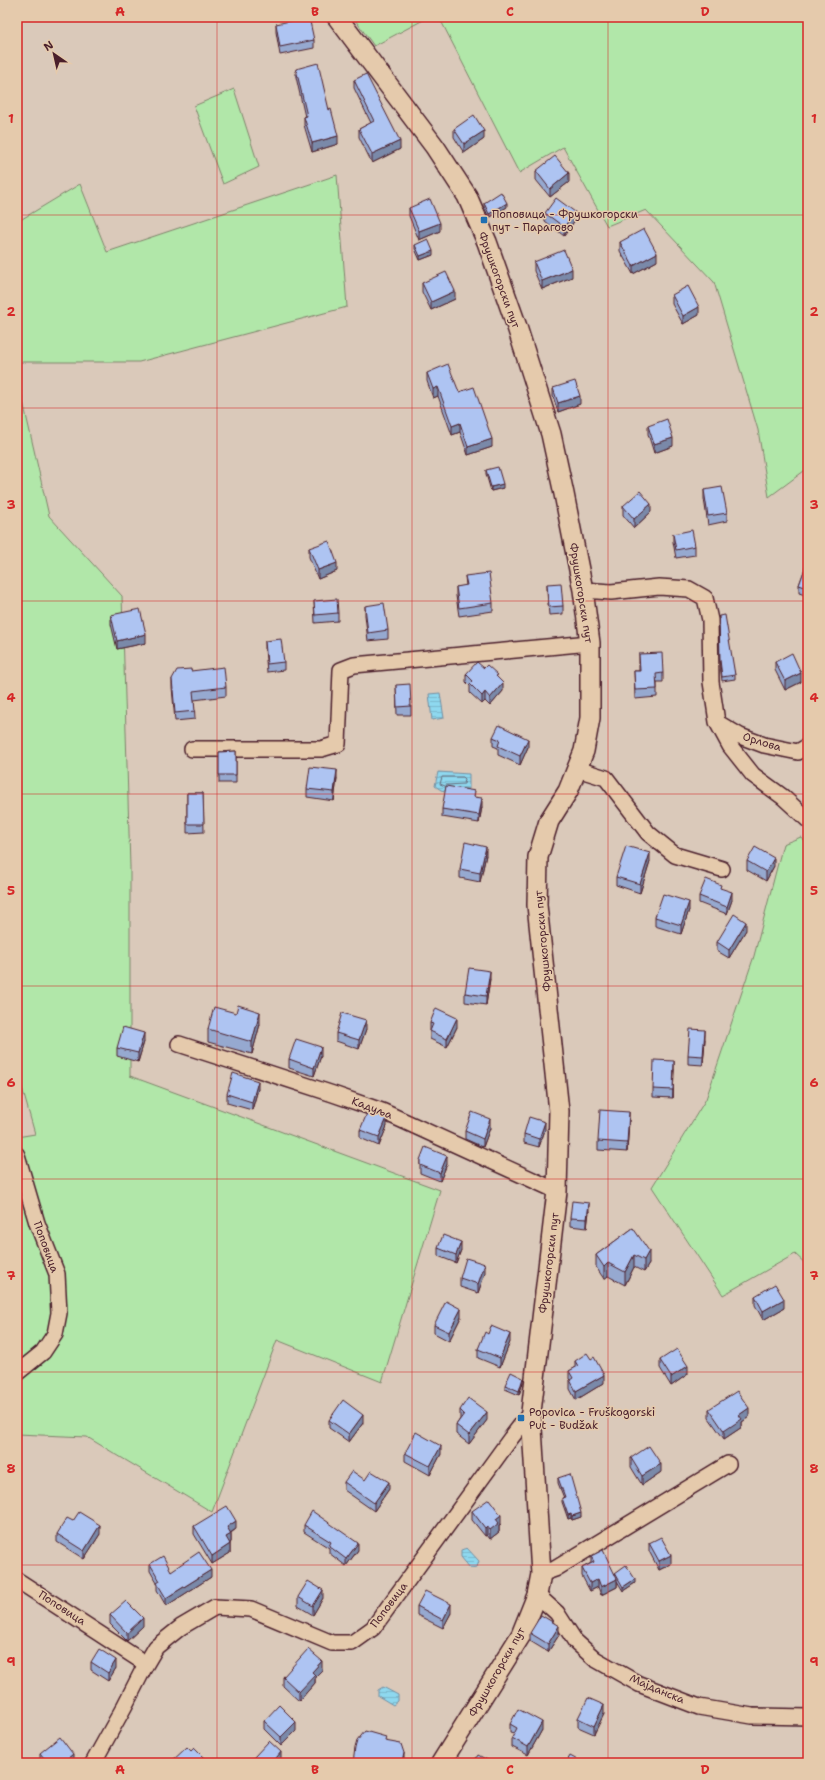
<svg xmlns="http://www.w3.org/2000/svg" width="825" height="1780" font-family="'Shantell Sans',sans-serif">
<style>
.green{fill:#b1e7a9;stroke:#7e836a}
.water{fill:url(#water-rules);stroke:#738ea1}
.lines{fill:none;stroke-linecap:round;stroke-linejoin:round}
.shore{stroke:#656979;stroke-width:1}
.minor-casing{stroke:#4a1f2b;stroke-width:18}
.tertiary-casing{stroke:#4a1f2b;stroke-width:22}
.minor{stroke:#e5caac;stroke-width:15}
.tertiary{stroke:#e5caac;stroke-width:19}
.wall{fill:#96a9d0;stroke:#4a1f2b}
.shaded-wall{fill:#7a89a9;stroke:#4a1f2b}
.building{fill:#aec4f2;stroke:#4a1f2b}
.grid{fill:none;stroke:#d62828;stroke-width:1;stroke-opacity:0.55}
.poi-dot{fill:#1f6fb2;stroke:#e5caac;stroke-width:1.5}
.labels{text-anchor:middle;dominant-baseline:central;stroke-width:3;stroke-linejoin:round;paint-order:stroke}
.poi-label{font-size:11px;fill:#4a1f2b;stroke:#e5caac;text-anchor:start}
.street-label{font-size:11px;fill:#4a1f2b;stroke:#e5caac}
.neatline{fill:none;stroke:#d62828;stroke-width:1.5}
.grid-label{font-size:13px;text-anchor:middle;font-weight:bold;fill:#d62828}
</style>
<defs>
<pattern id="water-rules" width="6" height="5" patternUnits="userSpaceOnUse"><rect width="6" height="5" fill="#8ed8ef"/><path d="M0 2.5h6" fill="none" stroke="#7cb9cd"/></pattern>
</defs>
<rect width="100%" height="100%" fill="#dac9ba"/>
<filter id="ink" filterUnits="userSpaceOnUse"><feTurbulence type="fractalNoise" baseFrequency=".025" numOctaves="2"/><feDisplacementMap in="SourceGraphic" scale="8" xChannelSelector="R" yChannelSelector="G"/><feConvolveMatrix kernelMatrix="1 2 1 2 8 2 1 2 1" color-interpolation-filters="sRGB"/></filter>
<g filter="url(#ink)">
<path class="green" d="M353,17H429L374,46Z
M439,17H808V468L769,497L758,430L714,282L646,210L607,226L563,147L519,173Z
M234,89L259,167L223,184L194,106Z
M337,175L347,307L139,362H17V222L80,184L107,252Z
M17,375L49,516L122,596L130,867V1076L440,1190L382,1382L277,1340L212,1512L87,1437L17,1434V1137L35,1134L17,1070Z
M801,837L808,845V1266L795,1254L723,1295L652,1187L706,1099L754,956L783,844Z"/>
<path class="water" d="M440,693L444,718L432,720L429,694Z
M438,772L469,774V789L449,788L445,791L441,790L435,786Z
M467,1548L479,1561L477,1567L470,1568L461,1557V1550Z
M383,1687L398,1695V1701L393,1705L378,1696V1690Z"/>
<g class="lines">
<path class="shore" d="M445,786L440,784L442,777H463L465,779L464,784L446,785"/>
<defs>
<path id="minor" d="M583,590L611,592L659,587L689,589L705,598L710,620L711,682L717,722L730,746L753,775L783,797L808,820
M718,723L740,736L764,745L798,752L808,746
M192,749H321L338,744L341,670L354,665L590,643
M577,769L606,778L648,833L675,855L722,869
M179,1044L333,1094L382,1111L557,1191
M17,1155L37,1223L57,1274L59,1313L55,1334L43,1352L17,1373
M541,1574L555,1569L728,1464
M17,1580L146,1664
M537,1595L557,1613L575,1641L595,1659L639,1684L699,1707L752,1716L808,1717
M93,1763L124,1707L146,1664L156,1647L181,1627L215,1607L251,1609L332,1643H352L373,1628L511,1438L531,1412"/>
<path id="tertiary" d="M337,17L435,147L467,196L487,242L517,327L551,434L564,494L583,590L590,643V718L584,751L568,791L549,821L538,857L537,905L559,1111L557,1191L531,1412L541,1574L537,1595L521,1635L441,1763"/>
</defs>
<use href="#minor" class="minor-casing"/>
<use href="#tertiary" class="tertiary-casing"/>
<use href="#minor" class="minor"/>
<use href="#tertiary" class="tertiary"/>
</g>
<path class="wall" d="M276,24L314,40V48L280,55L276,32Z
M296,69L338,144L312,152L304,125V117H305L296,77Z
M354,80L400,149L372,163L359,137V129L371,123L354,88Z
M454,129L484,139L464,153L454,137Z
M536,171L569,182L550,197L536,180Z
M484,203L507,207L489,218L484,207Z
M409,208L440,231L419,240L409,216Z
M545,213L575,220L564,236L545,221Z
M620,242L657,261L633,274L620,251Z
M415,245L433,255L420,260L415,249Z
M534,262L572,277L542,289L534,271Z
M422,283L455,299L431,310L422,292Z
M672,295L699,315L683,324L672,304Z
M427,373L459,392L492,447L468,455L460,432L452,435L438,396L433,398L427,381Z
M553,388L580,404L558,412L553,396Z
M648,426L673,446L654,453L648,434Z
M486,470L503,488L491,491L486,474Z
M704,490L727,513V521L708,525L704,499Z
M623,506L651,512L634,528L623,515Z
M673,534L695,546V555L676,558L673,542Z
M309,548L337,571L318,579L309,557Z
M808,560V596L799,593V585Z
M465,576L493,603V611L459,616L456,596V587L466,586Z
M547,584L563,606V614L549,615L547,592Z
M314,601L338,613V621L315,623Z
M365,606L388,630V639L368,641L365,615Z
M111,615L146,643L117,649L111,624Z
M719,616L735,675V679L722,681L720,664Z
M265,641L284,662V670L267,672L265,649Z
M639,654L663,673V682H657V697L635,699L634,671H639Z
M775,662L801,682L785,690L775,670Z
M484,668L498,678L503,691L490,706L485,701L482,704L470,693V686L466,682V674Z
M191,671L226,687V696L194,700L195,719L175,721L172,687V679Z
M396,685L411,706V715H397Z
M493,737L528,747L520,765L498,755V748L493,746Z
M236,751V783H219V752Z
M337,778L334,801L307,797V789Z
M187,793H203L204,832L187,833Z
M475,797L482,807L479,823L442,817V809Z
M486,855L480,882L460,878V869Z
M650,861L640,893L616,885V877Z
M747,861L774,866L766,881L747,870Z
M721,889L732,900L727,914L699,903V896Z
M689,910L681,934L655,926V917Z
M746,930L729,958L717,951V942Z
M490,979L486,1005L465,1002V993Z
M430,1023L457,1027L447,1047L430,1039Z
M260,1024L252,1054L208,1042V1029Z
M366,1029L359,1049L336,1041V1033Z
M705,1039L703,1065L688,1064V1055Z
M144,1042L138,1062L117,1056V1048Z
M321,1056L314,1076L289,1068V1059Z
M674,1069L673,1098L653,1097V1089Z
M258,1089L252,1110L227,1103V1094Z
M629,1120L627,1152L598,1150V1141Z
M387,1126L379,1146L360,1138V1130Z
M490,1128L483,1147L465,1139V1131Z
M545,1130L539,1147L524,1143V1134Z
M420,1160L447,1164L440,1181L420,1173Z
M589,1211L587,1228L570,1226V1218Z
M633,1228L649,1264L644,1272L634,1267L625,1285L608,1276L604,1279L596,1267V1255Z
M438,1248L461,1250L456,1263L438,1256Z
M485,1273L478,1293L460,1287V1278Z
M755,1296L784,1308L763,1320L755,1305Z
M461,1317L449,1341L434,1333V1325Z
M488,1334L510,1342L500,1367L478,1358V1349Z
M660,1360L688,1374L671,1386L660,1368Z
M575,1361L604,1383L576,1400L570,1389V1380L569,1379V1371L575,1368Z
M523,1382L519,1395L505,1389V1385Z
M709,1409L749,1417L742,1422V1427L724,1439L709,1418Z
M460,1410L487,1420L469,1444L456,1434V1425L460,1419Z
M329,1420L363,1423L349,1442L329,1428Z
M405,1453L441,1454L430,1475L405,1461Z
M631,1458L661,1472L642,1485L631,1467Z
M558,1478L581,1517L572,1520L571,1518L568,1519L562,1502V1498H564L558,1483Z
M365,1480L389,1489L374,1511L344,1490V1482Z
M472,1511L501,1524L499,1525V1532L490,1539L487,1535L485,1536L472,1520Z
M73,1521L100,1534L84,1559L57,1542V1534Z
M304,1525L358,1550L346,1566L329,1553V1548L304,1532Z
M194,1526L236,1529L231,1533V1542L230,1544V1553L212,1564L194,1534Z
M649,1543L671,1564L659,1570L649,1551Z
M591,1556L615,1574L635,1583L623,1591L617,1581V1587L601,1595L598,1587L590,1591L582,1576V1568L591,1563Z
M150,1564L171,1571L211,1577L166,1606L157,1590V1583L150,1571Z
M298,1597L323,1598L313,1615L298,1606Z
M417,1606L451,1613L443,1628L417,1615Z
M110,1615L143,1626L127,1641L110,1624Z
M530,1633L559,1635L548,1652L530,1641Z
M91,1662L116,1668L108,1681L91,1670Z
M322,1670L315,1677V1683L299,1701L283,1686V1677Z
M604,1714L594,1734L578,1727V1718Z
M264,1721L296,1731L281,1746L264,1729Z
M510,1724L542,1730L528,1755L512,1747V1738L514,1734L510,1733Z
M40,1753L73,1763H41L40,1762Z
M254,1757L281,1761L279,1763H254Z"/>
<path class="shaded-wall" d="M484,131V139L464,153V144Z
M338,136V144L312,152V143Z
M400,141V149L372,163V154Z
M569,173V182L550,197V189Z
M507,203V207L489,218V214Z
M575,212V220L564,236V227Z
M440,223V231L419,240V231Z
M433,251V255L420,260V256Z
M657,253V261L633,274V266Z
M572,269V277L542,289V281Z
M455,291V299L431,310V302Z
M699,307V315L683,324V316Z
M438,387V396L433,398V389Z
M580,396V404L558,412V403Z
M460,423V432L452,435V426Z
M673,438V446L654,453V444Z
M492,439V447L468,455V447Z
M503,484V488L491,491V487Z
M651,504V512L634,528V519Z
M337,563V571L318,579V570Z
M146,634V643L117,649V641Z
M801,673V682L785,690V681Z
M503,683V691L490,706V698Z
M485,692V701L482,704V696Z
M528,739V747L520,765V756Z
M337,770V778L334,801V792Z
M482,798V807L479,823V815Z
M486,847V855L480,882V873Z
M650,853V861L640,893V884Z
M774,858V866L766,881V872Z
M732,892V900L727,914V907Z
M689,902V910L681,934V925Z
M746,922V930L729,958V950Z
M490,971V979L486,1005V996Z
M260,1012V1024L252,1054V1042Z
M457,1018V1027L447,1047V1039Z
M366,1020V1029L359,1049V1040Z
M705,1030V1039L703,1065V1056Z
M144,1033V1042L138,1062V1053Z
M321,1047V1056L314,1076V1068Z
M674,1061V1069L673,1098V1090Z
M258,1081V1089L252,1110V1102Z
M629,1112V1120L627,1152V1143Z
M387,1118V1126L379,1146V1137Z
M490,1119V1128L483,1147V1139Z
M545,1122V1130L539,1147V1139Z
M447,1156V1164L440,1181V1173Z
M589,1203V1211L587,1228V1219Z
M461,1242V1250L456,1263V1255Z
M649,1251V1264L644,1272V1260Z
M634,1255V1267L625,1285V1272Z
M608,1263V1276L604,1279V1267Z
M485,1264V1273L478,1293V1284Z
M784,1299V1308L763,1320V1311Z
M461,1309V1317L449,1341V1332Z
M510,1334V1342L500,1367V1358Z
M688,1366V1374L671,1386V1377Z
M604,1375V1383L576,1400V1391Z
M523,1378V1382L519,1395V1391Z
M749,1408V1417L742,1422V1427L724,1439V1431L739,1415Z
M487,1412V1420L469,1444V1435Z
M363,1415V1423L349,1442V1434Z
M441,1446V1454L430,1475V1466Z
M661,1464V1472L642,1485V1476Z
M389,1482V1489L374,1511V1503Z
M581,1513V1517L572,1520V1516Z
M571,1514V1518L568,1519V1515Z
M501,1515V1524L499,1525V1532L490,1539V1530L496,1519Z
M236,1521V1529L227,1535V1527Z
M100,1525V1534L84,1559V1551Z
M487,1526V1535L485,1536V1528Z
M231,1534V1542L226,1546V1537Z
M358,1543V1550L346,1566V1559Z
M230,1544V1553L212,1564V1556Z
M671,1555V1564L659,1570V1561Z
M211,1570V1577L166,1606V1598Z
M598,1579V1587L590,1591V1583Z
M617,1579V1587L601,1595V1587Z
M635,1579V1583L623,1591V1587Z
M323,1590V1598L313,1615V1606Z
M451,1604V1613L443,1628V1620Z
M143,1618V1626L127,1641V1633Z
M559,1626V1635L548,1652V1644Z
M116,1660V1668L108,1681V1673Z
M322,1661V1670L315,1677V1683L299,1701V1692L312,1672Z
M604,1705V1714L594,1734V1726Z
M296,1722V1731L281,1746V1737Z
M542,1722V1730L528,1755V1747Z
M281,1752V1761L279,1763H272Z
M404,1753V1763H402Z
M73,1754V1763H62Z"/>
<path class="building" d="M309,17L314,40L280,47L276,24Z
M318,63L329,110L331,109L338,136L312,143L304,117L307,116L296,69Z
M366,74L400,141L372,154L359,129L374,121L354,80Z
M474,115L484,131L464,144L454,129Z
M555,156L569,173L550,189L536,171Z
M501,192L507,203L489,214L484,203Z
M556,198L575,212L564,227L545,213Z
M430,199L440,223L419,231L409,208Z
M644,229L657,253L633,266L620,242Z
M428,239L433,251L420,256L415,245Z
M564,250L572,269L542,281L534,262Z
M446,272L455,291L431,302L422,283Z
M688,286L699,307L683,316L672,295Z
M448,364L459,392L474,387L492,439L468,447L460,423L452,426L438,387L433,389L427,373Z
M575,381L580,396L558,403L553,388Z
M667,419L673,438L654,444L648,426Z
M498,467L503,484L491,487L486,470Z
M722,487L727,513L708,516L704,490Z
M640,491L651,504L634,519L623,506Z
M692,530L695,546L676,550L673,534Z
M329,541L337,563L318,570L309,548Z
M808,560V588L799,585Z
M489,573L493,603L459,608L456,587L467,585L465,576Z
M561,583L563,606L549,607L547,584Z
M337,599L338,613L315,615L314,601Z
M384,603L388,630L368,633L365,606Z
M140,609L146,634L117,641L111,615Z
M725,615L735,675L722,677L720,660L719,616Z
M281,639L284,662L267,664L265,641Z
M662,653L663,673L656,674L657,689L635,690L634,671H640L639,654Z
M792,653L801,673L785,681L775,662Z
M477,662L484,668L487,665L498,675L496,676L503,683L490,698L485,692L482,696L470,684L473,681L466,674Z
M224,667L226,687L193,691L195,711L175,713L172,679L177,670L191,669V671Z
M410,684L411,706L397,707L396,685Z
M499,725L528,739L520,756L498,746L500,740L493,737Z
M236,751V775H219V752Z
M310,767L337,770L334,792L307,789Z
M446,786L475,791L474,797L482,798L479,815L442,809Z
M187,793H203L204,824H187Z
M465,842L486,847L480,873L460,869Z
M626,846L650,853L640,884L616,877Z
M755,847L774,858L766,872L747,861Z
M706,879L721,885L720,888L732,892L727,907L699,896Z
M663,894L689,902L681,925L655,917Z
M734,914L746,922L729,950L717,942Z
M469,968L490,971L486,996L465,993Z
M238,1005L260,1012L252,1042L208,1029L214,1007L236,1013Z
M436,1008L457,1018L447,1039L430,1031L433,1024L430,1023Z
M342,1013L366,1020L359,1040L336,1033Z
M123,1027L144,1033L138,1053L117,1048Z
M690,1029L705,1030L703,1056L688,1055Z
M296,1039L321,1047L314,1068L289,1059Z
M654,1060L674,1061L673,1090L653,1089Z
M233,1073L258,1081L252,1102L227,1094Z
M600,1110L629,1112L627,1143L598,1141Z
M368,1111L387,1118L379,1137L360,1130Z
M472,1112L490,1119L483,1139L465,1131Z
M529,1117L545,1122L539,1139L524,1134Z
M425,1147L447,1156L440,1173L420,1165V1160Z
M572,1201L589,1203L587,1219L570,1218Z
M633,1228L649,1251L644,1260L634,1255L625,1272L608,1263L604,1267L596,1255Z
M443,1235L461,1242L456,1255L438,1248Z
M466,1258L485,1264L478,1284L460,1278Z
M775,1284L784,1299L763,1311L755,1296Z
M446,1301L461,1309L449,1332L434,1325Z
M491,1326L510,1334L500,1358L478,1349L485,1332L488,1334Z
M677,1349L688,1366L671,1377L660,1360Z
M587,1353L591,1359L594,1357L604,1375L576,1391L570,1380L573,1378L569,1371L578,1366L575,1361Z
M511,1372L523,1378L519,1391L505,1385Z
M737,1391L749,1408L739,1415L742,1419L724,1431L709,1409Z
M468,1398L487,1412L469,1435L456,1425L464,1414L460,1410Z
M343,1400L363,1415L349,1434L329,1420Z
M416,1432L441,1446L430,1466L405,1453Z
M649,1446L661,1464L642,1476L631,1458Z
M352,1471L365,1480L371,1471L389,1482L374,1503L344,1482Z
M570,1474L581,1513L572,1516L571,1514L568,1515L562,1498L565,1497L558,1478Z
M489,1499L501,1515L496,1519L499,1523L490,1530L487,1526L485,1528L472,1511Z
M227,1506L236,1521L227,1527L231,1534L226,1537L230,1544L212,1556L194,1526Z
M312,1511L358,1543L346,1559L329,1546L331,1542L304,1525Z
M79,1512L100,1525L84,1551L57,1534L67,1518L73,1521Z
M661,1537L671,1555L659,1561L649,1543Z
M603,1550L617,1579L601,1587L598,1579L590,1583L582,1568L594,1562L591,1556Z
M199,1552L211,1570L166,1598L157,1583L160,1581L150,1564L163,1556L171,1571Z
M626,1565L635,1579L623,1587L615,1573Z
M308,1581L323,1590L313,1606L298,1597Z
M425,1591L451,1604L443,1620L417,1606Z
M126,1601L143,1618L127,1633L110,1615Z
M541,1615L559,1626L548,1644L530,1633Z
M99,1649L116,1660L108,1673L91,1662Z
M308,1649L322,1661L312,1672L315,1675L299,1692L283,1677Z
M588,1698L604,1705L594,1726L578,1718Z
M279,1705L296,1722L281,1737L264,1721Z
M518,1709L542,1722L528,1747L512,1738L517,1728L510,1724Z
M365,1731L386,1737L385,1741L401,1744L404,1753L402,1763H353L355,1748L357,1741Z
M60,1737L73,1754L62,1763H48L40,1753Z
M269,1741L281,1752L272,1763H261L254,1757Z
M187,1747L191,1751L194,1748L209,1763H170Z
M478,1755L493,1763H473Z
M570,1756L583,1763H566Z
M808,1756V1763H806Z"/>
</g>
<path class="grid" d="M217,17V1763M412,17V1763M608,17V1763M17,215H808M17,408H808M17,601H808M17,794H808M17,986H808M17,1179H808M17,1372H808M17,1565H808"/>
<g class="poi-dot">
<rect x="480" y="216" width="8" height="8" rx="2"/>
<rect x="517" y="1414" width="8" height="8" rx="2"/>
</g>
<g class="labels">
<g class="poi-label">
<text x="492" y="214">Поповица - Фрушкогорски<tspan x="492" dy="13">пут - Парагово</tspan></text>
<text x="529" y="1412">Popovica - Fruškogorski<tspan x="529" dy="13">Put - Budžak</tspan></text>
</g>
<g class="street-label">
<text transform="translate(499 280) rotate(70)">Фрушкогорски пут</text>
<text transform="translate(581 593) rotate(81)">Фрушкогорски пут</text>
<text transform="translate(762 742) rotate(17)">Орлова</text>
<text transform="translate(543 941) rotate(-95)">Фрушкогорски пут</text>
<text transform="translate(372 1108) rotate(21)">Кадуља</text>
<text transform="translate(46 1247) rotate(70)">Поповица</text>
<text transform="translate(549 1263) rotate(-83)">Фрушкогорски пут</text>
<text transform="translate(389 1605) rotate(-53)">Поповица</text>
<text transform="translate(62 1608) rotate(33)">Поповица</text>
<text transform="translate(497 1672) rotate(-60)">Фрушкогорски пут</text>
<text transform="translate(657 1689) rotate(23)">Мајданска</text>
</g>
</g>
<rect width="825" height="1780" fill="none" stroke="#e5caac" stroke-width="44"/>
<g transform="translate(54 54) rotate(326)" stroke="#e5caac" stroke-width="3" paint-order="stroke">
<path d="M0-3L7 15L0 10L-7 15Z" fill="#4a1f2b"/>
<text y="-6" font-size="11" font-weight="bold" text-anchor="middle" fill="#4a1f2b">N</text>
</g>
<rect x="22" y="22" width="781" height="1736" class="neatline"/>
<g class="grid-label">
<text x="120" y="16">A</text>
<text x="315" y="16">B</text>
<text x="510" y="16">C</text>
<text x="705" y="16">D</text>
<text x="11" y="123">1</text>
<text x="814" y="123">1</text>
<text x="11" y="316">2</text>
<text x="814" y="316">2</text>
<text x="11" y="509">3</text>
<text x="814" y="509">3</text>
<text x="11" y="702">4</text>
<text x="814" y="702">4</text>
<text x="11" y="895">5</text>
<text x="814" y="895">5</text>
<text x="11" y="1087">6</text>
<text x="814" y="1087">6</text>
<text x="11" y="1280">7</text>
<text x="814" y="1280">7</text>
<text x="11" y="1473">8</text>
<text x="814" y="1473">8</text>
<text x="11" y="1666">9</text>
<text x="814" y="1666">9</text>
<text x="120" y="1774">A</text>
<text x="315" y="1774">B</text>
<text x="510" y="1774">C</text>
<text x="705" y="1774">D</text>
</g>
</svg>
